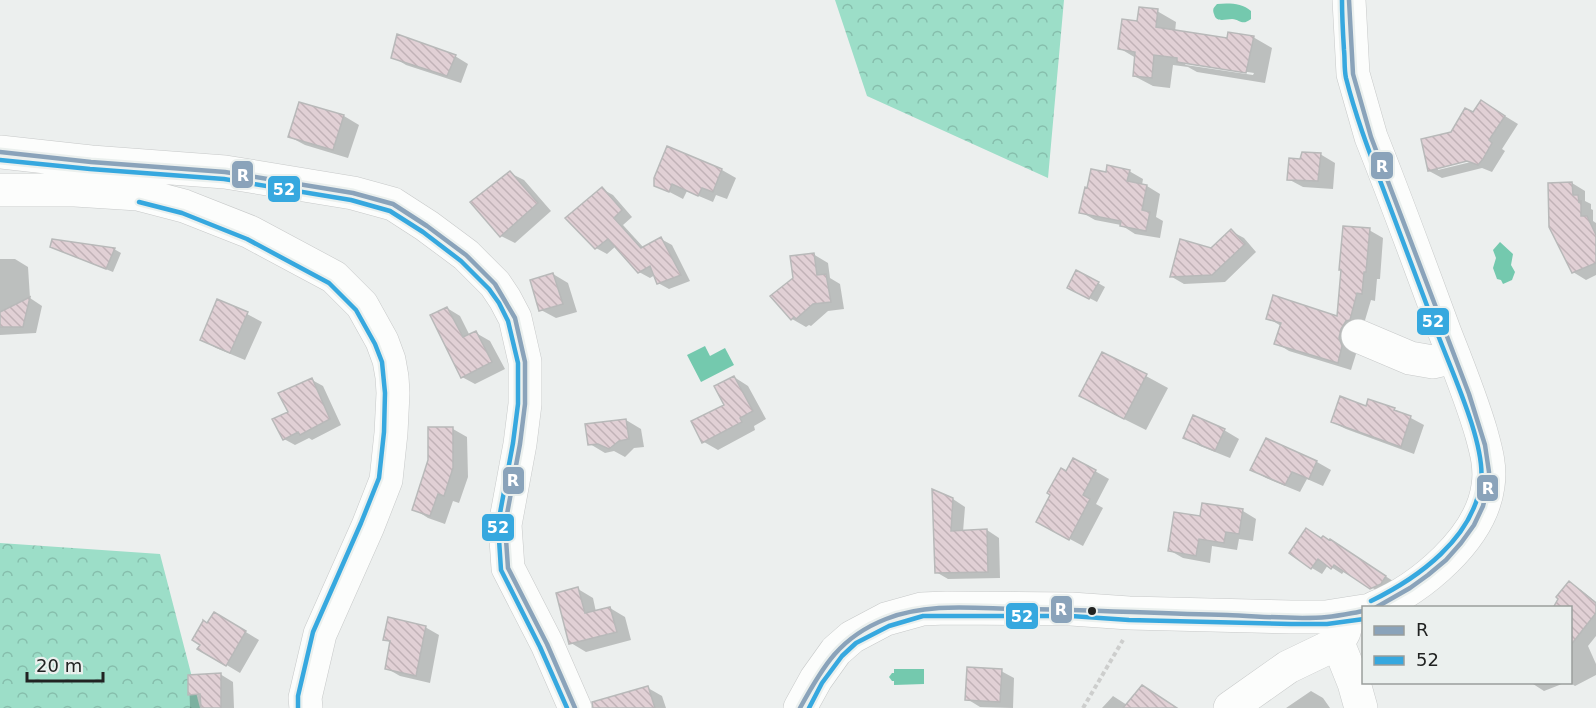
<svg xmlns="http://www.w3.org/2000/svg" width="1596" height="708" font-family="'DejaVu Sans',sans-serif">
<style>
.forest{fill:url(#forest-crowns)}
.water{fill:#74c9ae}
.shadow{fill:#0003;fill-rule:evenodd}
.building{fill:url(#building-back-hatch);stroke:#b8b9b9;stroke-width:1.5}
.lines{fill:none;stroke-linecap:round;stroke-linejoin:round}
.minor-casing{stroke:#c7c9c9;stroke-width:34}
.major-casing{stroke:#c7c9c9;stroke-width:34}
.path{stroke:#cdcecd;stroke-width:4;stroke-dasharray:4.5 3;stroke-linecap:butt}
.minor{stroke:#fcfdfc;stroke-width:33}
.major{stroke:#fcfdfc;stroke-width:33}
.bus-1-casing{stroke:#ebf0ee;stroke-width:9}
.bus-2-casing{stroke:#ebf0ee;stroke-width:9}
.bus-1{stroke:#8aa3ba;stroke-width:4.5}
.bus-2{stroke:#36a8df;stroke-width:4.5}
.bus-dot{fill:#212322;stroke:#ebf0ee;stroke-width:2}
.line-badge{stroke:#ebf0ee;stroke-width:2}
.badge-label{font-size:16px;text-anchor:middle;font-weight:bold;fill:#fff}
</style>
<defs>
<pattern id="forest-crowns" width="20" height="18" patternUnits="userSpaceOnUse" patternTransform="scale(1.5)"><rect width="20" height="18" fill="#9cdec8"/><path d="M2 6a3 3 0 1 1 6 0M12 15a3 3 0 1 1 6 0" fill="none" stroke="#86beac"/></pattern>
<pattern id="building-back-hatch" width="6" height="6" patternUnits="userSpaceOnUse" patternTransform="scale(1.5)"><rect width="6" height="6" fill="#e1d0d5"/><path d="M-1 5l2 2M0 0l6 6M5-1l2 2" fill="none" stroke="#c1b2b7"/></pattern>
</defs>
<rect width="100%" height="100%" fill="#ecefee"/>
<path class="forest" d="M835,0H1064L1048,178L867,96Z
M0,543L160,554L200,708H0Z"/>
<path class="water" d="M1217,4C1229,3 1242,3 1251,11V19C1242,26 1241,20 1232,19C1225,19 1216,23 1214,14C1212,8 1214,8 1217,4Z
M1500,242L1513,254L1511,265L1515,272L1512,280L1503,284L1501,280L1497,279L1493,268L1496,258L1493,250Z
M705,346L710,356L725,348L734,365L701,382L687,355Z
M894,669H924V684L894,685V681H892L889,677L892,673H894Z"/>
<path class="shadow" d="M1157,11L1176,22L1175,32L1228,39L1253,37L1272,48L1265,83L1197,72L1188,67L1173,65L1170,88L1153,86L1134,76L1136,58L1119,48L1139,23ZM1182,62L1254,73L1253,75L1186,65Z
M455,56L468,64L461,83L406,65L393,57Z
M300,104L344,116L359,125L348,158L305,145L290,137Z
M1495,110L1518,124L1502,149L1505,151L1492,172L1482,168L1442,178L1429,171L1452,134L1474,114ZM1474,158L1475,161L1438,170V167Z
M668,148L722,170L736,178L727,199L716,195L713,202L687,191L683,199L656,185Z
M1320,154L1335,163L1333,189L1303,187L1288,179L1302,161Z
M1129,171L1143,179L1142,185L1147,186L1160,194L1156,217L1163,221L1160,238L1135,234L1121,225L1095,220L1081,212Z
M510,173L524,180L551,211L515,243L501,236Z
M1572,183L1585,191V201L1591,204V209L1593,210V221L1596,223V275L1586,280L1573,272Z
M602,189L613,195L632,217L623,225L644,248L661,239L672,245L690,281L669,289L658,283L655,275L650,278L639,272L616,246L607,254L596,248L567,219Z
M1369,230L1383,238L1380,279H1377L1375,301L1371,300L1363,327L1353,346L1356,354L1351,370L1289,351L1276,343L1281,326L1268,318H1338Z
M1231,231L1244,238L1256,252L1225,282L1184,284L1172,277L1211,250Z
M53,241L114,249L121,253L113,272L59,250Z
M813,254L828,263L830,278L840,284L844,309L828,311L811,326L809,325L806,327L792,319L795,279Z
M0,259H15L28,267L30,298L42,306L36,333L0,335Z
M553,274L568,283L577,312L556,318L541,310Z
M1098,283L1105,287L1097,302L1076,291Z
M447,308L460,316L470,336L476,333L490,341L505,369L475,384L462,377Z
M247,314L262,322L245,360L216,348L201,339Z
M1146,376L1168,388L1146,430L1102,408Z
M734,377L748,386L766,419L754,426L755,430L718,450L704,442L726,406Z
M312,380L323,386L341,425L312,440L309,438L295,445L284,439L290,412Z
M1369,400L1394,409L1424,425L1414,454L1346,429L1332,422L1367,408Z
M626,420L641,429L644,447L634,448L625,457L614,451L605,453L590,444Z
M453,429L467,437L468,477L459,503L453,501L445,524L428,518L414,509Z
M1224,430L1239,439L1230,458L1200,446L1185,437Z
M1267,440L1317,462L1331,470L1323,486L1307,479L1300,492L1266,478L1252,470Z
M1095,471L1109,479L1096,504L1103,508L1083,546L1051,529L1067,473Z
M953,499L965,507L963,532L987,530L999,538L1000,578L948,579L936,572Z
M1243,511L1256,519L1253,541L1239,539L1237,550L1212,546L1210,563L1183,558L1169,550L1201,517Z
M1322,539L1341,547L1396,583L1382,594L1345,570L1342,574L1328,565L1322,574L1312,568Z
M1569,583L1581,590L1596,602V636L1588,646L1596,664V675L1575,686L1569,682H1570V608Z
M578,589L593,598L596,612L610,608L625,617L631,640L586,652L571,643Z
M215,613L259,640L240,673L200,649L208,625Z
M425,627L439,635L430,683L400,676L386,668L392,643L384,639Z
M1001,671L1014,678L1013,708L980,707L967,699Z
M220,674L233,682L234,708H190L189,676Z
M1530,682H1567L1544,691Z
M648,688L662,696L666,708H625Z
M1311,691L1323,698L1330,708H1286Z
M1113,696L1127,705L1176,708H1102Z"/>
<path class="building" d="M1139,7L1158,9L1156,27L1227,38L1228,32L1254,36L1246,73L1177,62V58L1154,55L1152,78L1133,76L1135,52L1118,49L1122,19L1137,21Z
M397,34L456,55L447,76L391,58Z
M1481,100L1505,116L1489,140L1492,143L1483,159L1478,165L1467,161L1428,171L1421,139L1451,132L1465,108L1473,112Z
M299,102L344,115L333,150L288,137Z
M667,146L722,169L713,192L702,188L698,196L672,184L669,192L654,186V178Z
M1302,152L1321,153L1318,181L1287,180L1289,158L1300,159Z
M1107,165L1130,170L1127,181L1147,185L1142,210L1150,212L1146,231L1120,226L1121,221L1079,213L1085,187L1087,188L1091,169L1106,172Z
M510,171L538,203L500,237L470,202Z
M1572,182L1573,195H1578L1579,202L1581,201V216H1587L1596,235V263L1572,273L1549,227L1548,183Z
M602,187L622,210L614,218L641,248L661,237L681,275L657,284L650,266L638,273L608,239L595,249L565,218Z
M1343,226L1370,228L1366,272H1364L1362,294L1357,293L1350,320L1346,321L1341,329L1339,338L1342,346L1338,363L1274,344L1281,323L1266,319L1273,295L1337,316L1341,270H1339Z
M1231,229L1245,244L1212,275L1170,277L1180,239L1211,248Z
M52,239L115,248L106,269L50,247Z
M814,253L817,275L826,274L831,302L813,304L796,319L794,317L791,320L770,296L793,278L790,256Z
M1076,270L1099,282L1089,299L1067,288Z
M553,273L563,304L539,311L530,280Z
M30,297L23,327H0V312Z
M217,299L248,312L230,353L200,340Z
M447,307L463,337L476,331L492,362L461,378L430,315Z
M1102,352L1147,374L1124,419L1079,396Z
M734,376L753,411L740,418L742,422L702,443L691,421L724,405L714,386Z
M312,378L330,419L300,435L298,432L283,440L272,419L288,412L278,393Z
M1340,396L1366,406L1368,399L1395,408L1394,410L1411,416L1401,447L1331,422Z
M1193,415L1225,429L1215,451L1183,438Z
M626,419L629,439L619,441L609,449L598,444L588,445L585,424Z
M428,427H453V468L444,496L438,494L430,516L412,510L428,460Z
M1266,438L1317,461L1309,479L1292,472L1285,485L1250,470Z
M1073,458L1096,470L1083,495L1090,499L1069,540L1036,522L1050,495L1047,493L1061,468L1066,471Z
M932,489L953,498L951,531L987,529L988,572L935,573Z
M1202,503L1243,509L1239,534L1226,532L1224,543L1199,539L1196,556L1168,551L1174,512L1200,516Z
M1306,528L1321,538L1323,536L1329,540L1330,539L1386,576L1381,584L1370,589L1334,565L1331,569L1318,559L1311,569L1289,553Z
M1569,581L1596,603V613L1570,646V608H1553L1558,599L1556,597Z
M578,587L585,613L610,607L617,632L569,644L556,593Z
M214,612L246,631L226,666L197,649L200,645L192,640L203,621V620L207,623Z
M388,617L426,626L416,676L385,669L390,641L383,640Z
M967,667L1002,669L1000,702L965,700Z
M221,673V708H201L200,694L188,695V675Z
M1142,685L1177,708H1123Z
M648,686L655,708H593L592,702Z"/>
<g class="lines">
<defs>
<path id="minor" d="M1358,336L1410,358L1433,362L1454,357
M1338,643L1354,683L1361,708
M1230,708L1288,667L1338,643L1344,632L1349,614"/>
<path id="major" d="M1349,0L1353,74L1371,137C1397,202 1421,268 1445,333C1458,366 1471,398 1481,432C1486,450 1491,467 1488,486C1481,539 1420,589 1374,608
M0,152L91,162L225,172L353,193L393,204L427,226L466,255L495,284L505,299L515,318L525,362V404L520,444L505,525L508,568L547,644L575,708
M0,190H75L138,194L184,206L250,232L334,277L362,305L382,341L389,360L392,377L393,393L391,433L386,480L368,526L320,634L305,698L306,708
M800,708L816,679L836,651L852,637L886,619L922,609L946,608L1071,609L1129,613L1291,617H1326L1364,611"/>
</defs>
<use href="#minor" class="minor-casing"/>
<use href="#major" class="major-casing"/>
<path class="path" d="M1083,708L1123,640"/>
<use href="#minor" class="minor"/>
<use href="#major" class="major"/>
<defs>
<path id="bus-1" d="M1349,0L1353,74L1371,137L1469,394L1485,445L1489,472L1488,486L1483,506L1474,525L1461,543L1446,560L1428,575L1410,588L1375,608
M0,152L91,162L225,172L353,193L393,204L427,226L466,255L495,284L515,318L525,362V404L520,444L505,525L508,568L547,644L575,708
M800,708C823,666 840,637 886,619C927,603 971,608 1013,609C1084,609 1156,614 1227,615C1259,616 1295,620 1327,617C1339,616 1352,613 1364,611"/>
<path id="bus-2" d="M1342,0C1342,17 1343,34 1344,50C1345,59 1344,69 1346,78C1357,122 1374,164 1390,207C1406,249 1422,292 1438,335C1452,372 1486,445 1481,482C1473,539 1418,578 1371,601
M0,160L90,169L224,179L351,200L390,211L423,232L461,261L489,289L499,303L508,321L518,363V404L513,443L498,524L501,570L540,647L567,708
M139,202L182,213L247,239L329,283L356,310L375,344L382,362L385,393L384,432L379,478L361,523L313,632L298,696V708
M809,708L822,683L842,656L856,643L889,626L923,616H1071L1129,620L1291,624H1327L1364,619"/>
</defs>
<use href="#bus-1" class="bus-1-casing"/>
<use href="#bus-2" class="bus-2-casing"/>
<use href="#bus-1" class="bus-1"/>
<use href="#bus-2" class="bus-2"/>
</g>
<circle class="bus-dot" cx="1092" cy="611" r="5"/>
<g class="line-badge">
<rect x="1370" y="151" width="24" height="29" rx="6" fill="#8aa3ba"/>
<rect x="231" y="160" width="23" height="29" rx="6" fill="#8aa3ba"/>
<rect x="267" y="175" width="34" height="28" rx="6" fill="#36a8df"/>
<rect x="1416" y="307" width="34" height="29" rx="6" fill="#36a8df"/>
<rect x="502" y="466" width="23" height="29" rx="6" fill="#8aa3ba"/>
<rect x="1476" y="474" width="23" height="28" rx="6" fill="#8aa3ba"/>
<rect x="481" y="513" width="34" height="29" rx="6" fill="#36a8df"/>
<rect x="1050" y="595" width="23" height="29" rx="6" fill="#8aa3ba"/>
<rect x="1005" y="602" width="34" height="28" rx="6" fill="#36a8df"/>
</g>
<g class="badge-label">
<text x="1382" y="172">R</text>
<text x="243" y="181">R</text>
<text x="284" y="195">52</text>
<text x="1433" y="327">52</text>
<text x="513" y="486">R</text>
<text x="1488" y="494">R</text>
<text x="498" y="533">52</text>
<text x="1061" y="615">R</text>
<text x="1022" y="622">52</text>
</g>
<rect x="1362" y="606" width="210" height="78" fill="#ebf0ee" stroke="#9a9e9c" stroke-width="1.5"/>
<rect x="1374" y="626" width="30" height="9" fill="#8aa3ba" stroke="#9a9e9c" stroke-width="1.5"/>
<text x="1416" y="636" font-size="18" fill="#212322">R</text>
<rect x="1374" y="656" width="30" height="9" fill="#36a8df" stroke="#9a9e9c" stroke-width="1.5"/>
<text x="1416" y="666" font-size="18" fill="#212322">52</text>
<path d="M27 672v9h76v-9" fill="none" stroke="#212322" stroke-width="3"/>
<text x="36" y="672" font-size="18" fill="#212322" stroke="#ebf0ee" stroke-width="4.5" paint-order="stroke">20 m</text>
</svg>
